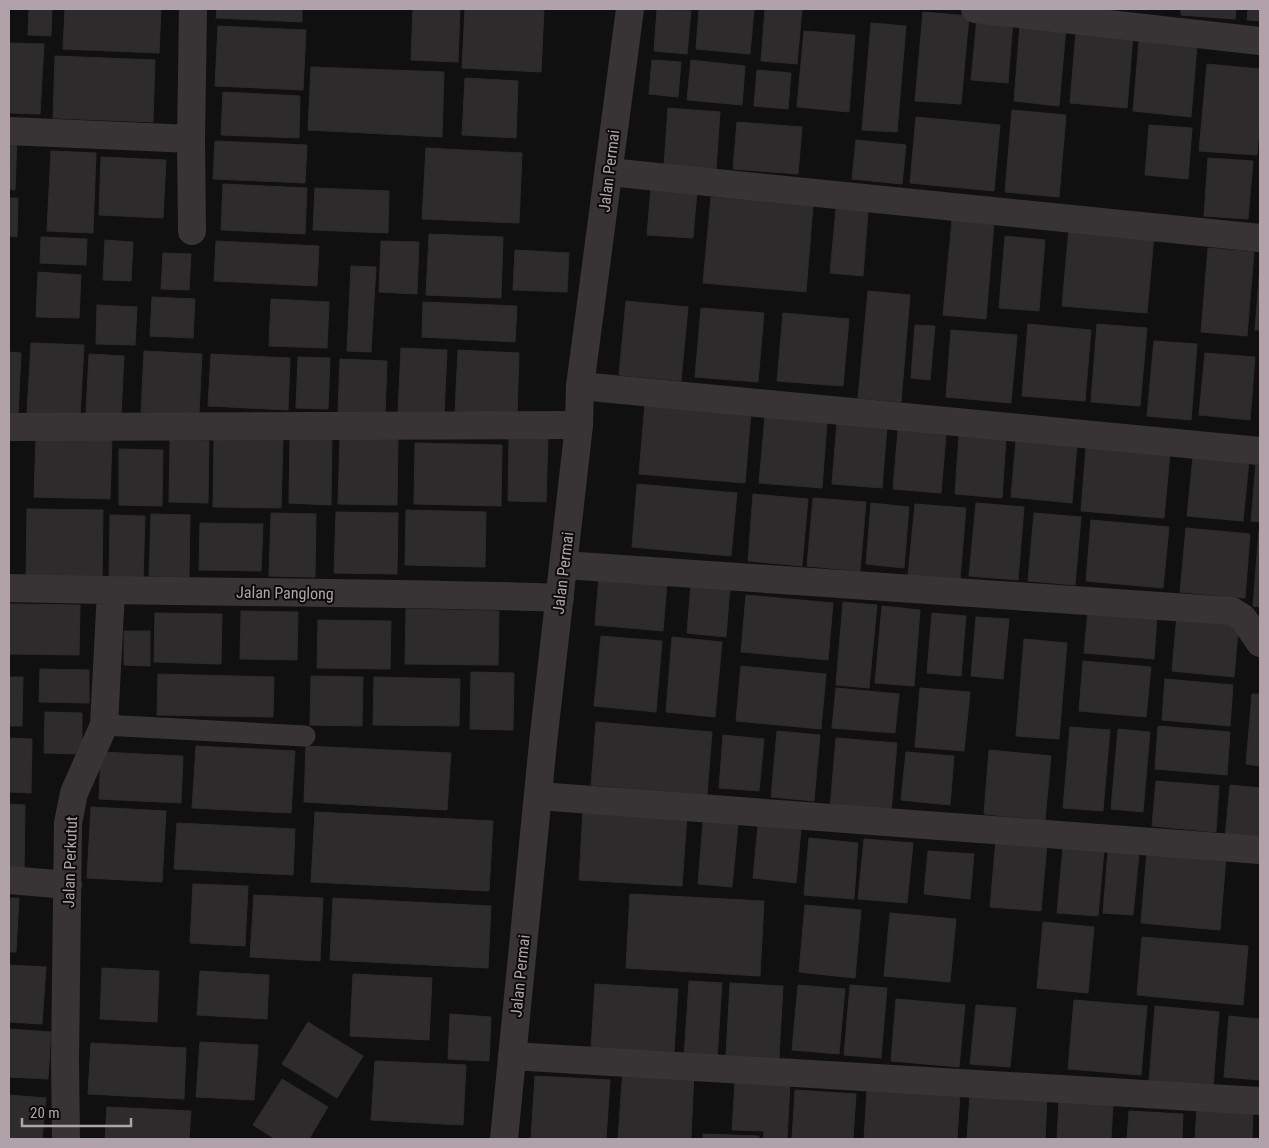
<svg xmlns="http://www.w3.org/2000/svg" width="1269" height="1148" font-family="'Roboto Condensed',sans-serif">
<style>
.building{fill:#2d2b2b;stroke:#2d2a2b}
.lines{fill:none;stroke-linecap:round;stroke-linejoin:round}
.service{stroke:#383335;stroke-width:21}
.minor{stroke:#383335;stroke-width:28}
.tertiary{stroke:#383335;stroke-width:28}
.labels{text-anchor:middle;dominant-baseline:central;stroke-width:4;stroke-linejoin:round;paint-order:stroke}
.street-label{font-size:16px;fill:#b1a2aa;stroke:#0c0b0b}
</style>
<rect width="100%" height="100%" fill="#111010"/>
<path class="building" d="M29,9H52L51,36L28,35Z
M65,9H161L159,53L63,49Z
M217,9H302V22L216,18Z
M413,9H460L458,62L411,60Z
M465,9H544L541,72L462,68Z
M657,9L691,11L687,54L654,51Z
M699,9H754L750,54L696,49Z
M765,9H802L797,64L761,61Z
M1181,9H1236L1235,19L1181,15Z
M1248,9H1260V21L1247,20Z
M923,12L969,16L961,104L915,101Z
M977,18L1013,21L1008,83L971,80Z
M871,23L906,26L897,132L862,130Z
M1020,24L1066,28L1059,106L1014,101Z
M218,26L306,30L303,90L215,86Z
M804,31L855,35L849,112L797,107Z
M1076,31L1133,36L1127,108L1070,103Z
M1139,41L1197,45L1191,117L1133,111Z
M9,43L44,44L40,114L9,113Z
M55,56L155,60L153,122L53,118Z
M652,60L681,62L678,97L649,94Z
M691,60L745,66L742,105L687,100Z
M1207,64L1260,69V115L1257,155L1199,151Z
M311,67L444,72L442,137L308,130Z
M757,70L791,73L788,109L754,106Z
M465,78L518,81L516,138L462,135Z
M223,92L300,96L299,138L221,135Z
M668,108L720,112L716,170L664,166Z
M1012,110L1066,115L1059,197L1005,192Z
M916,117L1000,125L994,191L910,183Z
M737,122L802,127L798,174L733,169Z
M1149,125L1192,128L1188,179L1145,175Z
M9,135L17,136L15,190L9,189Z
M856,140L906,145L902,184L852,179Z
M215,141L307,145L305,183L213,179Z
M426,148L522,153L519,223L422,219Z
M51,151L96,153L93,233L47,231Z
M101,157L166,160L163,218L99,215Z
M1208,158L1253,161L1248,219L1204,216Z
M223,184L307,188L305,234L221,230Z
M651,187L697,191L693,238L647,235Z
M315,188L389,191L388,233L313,230Z
M711,197L813,206L806,292L703,283Z
M9,198H18L17,237L9,236Z
M836,209L868,212L863,276L830,273Z
M952,220L994,223L986,319L943,315Z
M1069,228L1154,236L1147,313L1062,306Z
M429,234L503,237L501,298L426,295Z
M1005,236L1045,240L1039,311L999,308Z
M41,237L87,239L86,265L40,263Z
M105,240L133,242L131,281L103,280Z
M216,241L319,246L317,286L214,281Z
M381,241L419,242L417,294L379,292Z
M1208,248L1254,252L1247,336L1201,332Z
M515,250L569,253L567,292L513,290Z
M163,253L191,254L189,290L161,289Z
M351,266L376,267L371,352L347,351Z
M1260,267V330H1255Z
M38,272L81,275L79,318L36,317Z
M868,291L910,295L901,402L858,398Z
M152,297L195,299L193,338L150,336Z
M271,299L329,302L327,348L269,346Z
M626,301L688,307L681,381L619,375Z
M423,302L517,306L515,342L422,337Z
M97,305L137,307L135,345L96,344Z
M701,308L764,313L758,382L695,377Z
M783,313L849,319L843,386L777,381Z
M1028,324L1091,330L1085,401L1022,396Z
M1097,324L1147,328L1140,406L1091,402Z
M915,325L935,326L930,380L911,378Z
M951,330L1017,335L1011,403L946,397Z
M1154,341L1197,344L1191,420L1147,416Z
M31,343L84,345L80,416L27,413Z
M401,348L447,350L444,414L398,412Z
M458,350L519,353L517,415L455,412Z
M144,351L202,354L199,414L141,412Z
M9,352L21,353L18,415H9Z
M1205,353L1255,357L1250,420L1199,415Z
M89,354L124,356L121,415L86,413Z
M211,354L290,358L288,410L208,406Z
M298,357L330,358L328,409L296,408Z
M340,359L387,361L385,416L338,414Z
M645,403L751,412L745,483L639,474Z
M765,416L827,422L822,488L759,483Z
M837,422L887,427L882,488L832,484Z
M898,430L946,435L941,493L893,489Z
M959,434L1006,438L1002,498L955,494Z
M290,435H332L331,505L289,503Z
M509,435L548,436L546,502L508,501Z
M36,436L112,437L110,499L34,497Z
M340,436L398,437L397,505L338,504Z
M214,438L283,440L281,508L213,507Z
M170,440L209,441L208,503L169,502Z
M1016,440L1077,445L1072,503L1011,497Z
M415,443L502,445L501,506L414,504Z
M1086,447L1170,454L1164,518L1081,511Z
M119,449L163,450L162,506L119,505Z
M1193,456L1249,461L1243,521L1187,516Z
M1256,462H1260V522L1251,521Z
M637,484L737,493L731,556L632,547Z
M753,494L808,499L802,566L748,561Z
M813,498L866,502L860,571L807,566Z
M871,503L909,507L904,568L866,564Z
M976,503L1024,507L1018,580L969,576Z
M915,504L966,508L960,579L908,575Z
M27,509L103,510L102,582L26,581Z
M406,510L486,512L485,567L405,565Z
M336,512L398,513L397,574L334,573Z
M271,513L316,514L315,577L269,576Z
M1034,513L1081,517L1075,585L1028,581Z
M151,514L190,515L189,577L149,576Z
M110,515L145,516L143,581H109Z
M1091,520L1169,527L1163,588L1086,581Z
M200,523L263,524L261,571L199,570Z
M1186,528L1250,534L1245,598L1180,592Z
M1259,530H1260V607L1253,606Z
M599,576L667,582L663,631L595,625Z
M691,583L730,586L726,637L687,633Z
M746,595L833,603L828,660L741,652Z
M843,602L877,605L869,688L836,685Z
M9,604L80,605L79,655L9,654Z
M882,606L920,610L914,686L875,683Z
M406,609L499,611L498,665L405,664Z
M241,611L298,612L297,660L240,659Z
M1088,611L1157,617L1154,659L1084,653Z
M155,613L222,614L221,664L154,662Z
M932,613L966,616L961,676L927,673Z
M1177,614L1239,620L1234,677L1172,671Z
M976,617L1009,619L1003,679L971,676Z
M318,620L391,621L390,669L317,668Z
M124,631H150V666L124,665Z
M601,636L662,641L656,712L594,706Z
M672,637L722,642L715,717L666,712Z
M1024,639L1067,643L1059,739L1016,736Z
M1083,661L1151,667L1146,717L1079,711Z
M741,666L826,674L821,729L736,721Z
M40,669L89,670V703L39,702Z
M471,672L514,673L513,730L470,729Z
M158,674L274,677L273,717L157,715Z
M311,676L363,677L362,726L310,725Z
M9,677H23L22,726H9Z
M374,677L460,679L459,726L373,725Z
M1165,679L1233,685L1230,726L1162,720Z
M836,688L899,694L895,733L832,728Z
M920,688L970,692L964,751L915,747Z
M1252,694H1260V766L1246,764Z
M45,712L82,713V754L44,753Z
M596,722L712,732L707,795L591,785Z
M1158,726L1230,732L1227,775L1155,769Z
M1070,727L1110,730L1103,811L1063,808Z
M1118,729L1150,732L1143,812L1111,809Z
M777,731L820,735L814,801L771,797Z
M723,735L764,739L759,791L719,788Z
M9,738L32,739L31,793L9,792Z
M836,738L897,743L891,813L830,808Z
M196,746L295,751L291,813L192,808Z
M306,746L451,753L447,810L304,802Z
M989,750L1051,756L1045,820L984,814Z
M101,752L183,756L181,803L99,799Z
M906,752L954,756L950,805L901,800Z
M1156,781L1219,786L1216,832L1152,826Z
M1230,785L1260,788V842L1225,839Z
M9,804L25,805L24,874L9,873Z
M91,807L166,811L162,882L87,878Z
M583,810L687,816L682,886L579,880Z
M315,812L493,821L489,891L311,882Z
M703,822L738,825L732,887L698,884Z
M177,823L295,829L293,875L174,869Z
M758,825L801,829L796,883L753,878Z
M809,838L858,843L854,899L804,895Z
M864,839L913,843L907,903L858,899Z
M996,839L1047,844L1041,911L990,907Z
M1063,847L1104,850L1098,916L1057,913Z
M928,851L974,854L970,899L924,894Z
M1108,851L1139,854L1133,915L1103,913Z
M1147,851L1226,857L1220,930L1141,923Z
M193,884L248,886L245,946L190,943Z
M630,894L764,901L760,976L626,968Z
M254,895L323,898L320,961L250,957Z
M9,898H19L16,952H9Z
M333,898L491,906L488,968L330,960Z
M805,905L861,910L855,978L799,972Z
M890,913L956,919L950,982L884,976Z
M1043,922L1094,927L1088,993L1037,988Z
M1142,937L1248,946L1243,1005L1137,995Z
M9,965L46,967L42,1024L9,1022Z
M102,968L159,971L157,1022L100,1019Z
M200,971L269,975L267,1019L197,1015Z
M353,974L432,978L429,1040L350,1036Z
M689,981L722,983L717,1059L684,1057Z
M730,983L783,986L779,1058L726,1055Z
M595,984L678,989L674,1052L591,1048Z
M798,985L845,989L839,1054L792,1050Z
M850,985L887,988L881,1058L844,1055Z
M896,999L965,1005L959,1067L891,1061Z
M1074,1000L1147,1006L1141,1075L1068,1069Z
M976,1005L1016,1008L1010,1067L970,1064Z
M1155,1006L1219,1012L1213,1087L1149,1081Z
M450,1014L491,1017L489,1061L448,1059Z
M1229,1016L1260,1019V1080L1224,1077Z
M308,1022L363,1056L337,1098L282,1064Z
M9,1029L51,1032L48,1079L9,1077Z
M200,1042L258,1045L254,1100L196,1097Z
M91,1043L186,1048L184,1099L88,1094Z
M375,1061L466,1065L463,1125L371,1120Z
M623,1067L694,1071L691,1139H618Z
M535,1076L610,1080L606,1139H531Z
M282,1079L328,1107L309,1139H275L253,1125Z
M735,1081L790,1084L787,1139H763L764,1131L732,1130Z
M867,1089L960,1094L957,1139H864Z
M795,1090L856,1094L853,1139H792Z
M970,1094L1047,1099L1045,1139H967Z
M9,1095L46,1098L42,1139H9Z
M1059,1100L1113,1103L1111,1139H1057Z
M107,1107L191,1111L189,1139H105Z
M1197,1107L1253,1111L1252,1139H1195Z
M1129,1111L1183,1114L1182,1139H1127Z
M703,1134L759,1136V1139H703Z"/>
<g class="lines">
<path class="service" d="M104,725L305,736"/>
<path class="minor" d="M975,9L1260,41
M9,131L191,139
M609,172L1260,238
M192,231L191,139L193,9
M580,386L1260,451
M9,427L579,425
M564,565L1232,611L1243,618L1260,643
M9,588C193,593 377,591 560,598
M539,796L1260,850
M9,880L68,885
M512,1056L1260,1101
M66,1139L65,1061L68,823L74,793L104,725L111,591"/>
<path class="tertiary" d="M504,1139L543,743L579,425L580,386L630,9"/>
</g>
<g class="labels">
<g class="street-label">
<text transform="translate(609 171) rotate(-83)">Jalan Permai</text>
<text transform="translate(563 573) rotate(-83)">Jalan Permai</text>
<text transform="translate(285 593) rotate(1)">Jalan Panglong</text>
<text transform="translate(70 862) rotate(-88)">Jalan Perkutut</text>
<text transform="translate(520 976) rotate(-84)">Jalan Permai</text>
</g>
</g>
<rect width="1269" height="1148" fill="none" stroke="#b1a2aa" stroke-width="20"/>
<path d="M22 1118v8h109v-8" fill="none" stroke="#b1a2aa" stroke-width="2.5"/>
<text x="30" y="1118" font-size="15" fill="#b1a2aa" stroke="#0c0b0b" stroke-width="4" paint-order="stroke">20 m</text>
</svg>
